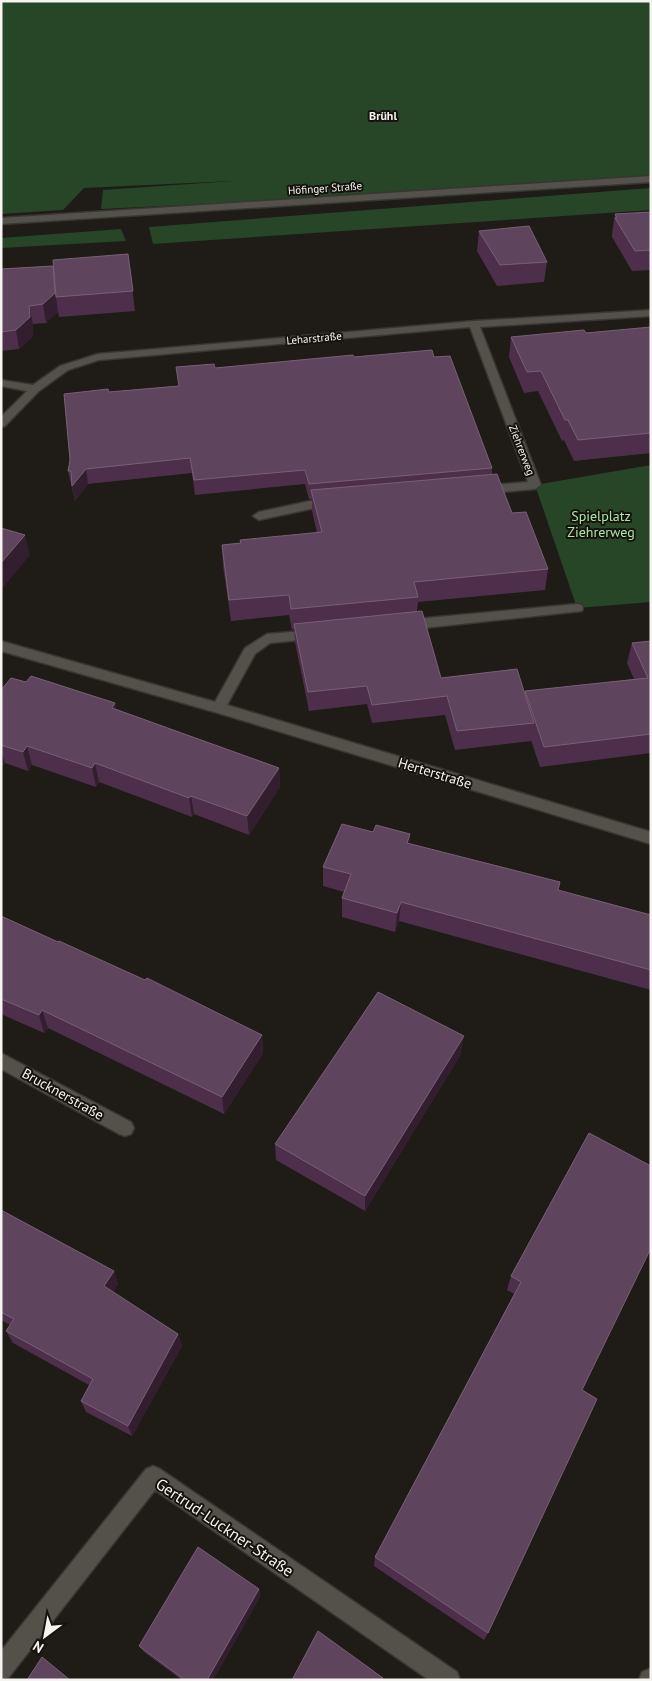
<svg xmlns="http://www.w3.org/2000/svg" width="652" height="1681" font-family="'PT Sans',sans-serif">
<style>
.green{fill:#264627}
.lines{fill:none;stroke-linecap:round;stroke-linejoin:round}
.minor-casing{stroke:#383632;stroke-width:3}
.minor{fill:#54504a;fill-rule:evenodd}
.wall{fill:#4d2f4c}
.shaded-wall{fill:#331e2f}
.building{fill:#5f445e;stroke:#776075}
.labels{text-anchor:middle;dominant-baseline:central;stroke-width:4;stroke-linejoin:round;paint-order:stroke}
.far-street-label{font-size:11px;fill:#f6f4f0;stroke:#16120d}
.far-neighbourhood-label{font-size:12px;font-weight:bold;fill:#f6f4f0;stroke:#16120d}
.park-label{font-size:14px;fill:#aae6aa;stroke:#16120d}
.street-label{font-size:14px;fill:#f6f4f0;stroke:#16120d}
.near-street-label{font-size:16px;fill:#f6f4f0;stroke:#16120d}
</style>
<rect width="100%" height="100%" fill="#1f1b16"/>
<path class="green" d="M1,1H651V179L456,192L101,209L103,190L233,181L84,188L63,210L1,214Z
M651,188V210L153,244L149,227Z
M121,229L126,241L1,248V238Z
M651,465V602L577,608L535,485Z"/>
<g class="lines">
<defs>
<path id="minor" d="M651,176V182L1,224V218Z
M651,310V316L480,327L541,485L535,489L481,494L475,490L481,486L528,482L470,327L99,360L68,370L39,391L5,426L1,427V417L27,391L1,386V380L33,385L60,366L98,354L474,321Z
M331,499L337,503L335,506L310,509L259,520L253,516L259,512L310,501Z
M577,604L582,605L583,608L582,611L405,630L400,628L398,625L400,622L405,620Z
M315,630L320,632L322,635L320,638L270,643L255,654L227,705L651,832V844L218,713L1,651V641L215,702L245,648L267,634Z
M1,1053L131,1122L134,1128L131,1134L125,1136L119,1134L1,1069Z
M153,1466L160,1469L457,1672L460,1680H429L155,1490L9,1677L1,1680V1651L146,1469Z
M651,1668V1680H639L642,1672Z"/>
</defs>
<use href="#minor" class="minor-casing"/>
<use href="#minor" class="minor"/>
</g>
<path class="wall" d="M651,212V270L632,271L612,237V234L615,214Z
M479,231L547,262L544,282L497,286L477,251Z
M128,254L135,311L59,317L58,310V312L46,323L33,324V336L19,349L1,351V269L53,266Z
M651,327V453L574,461L564,440L562,441L538,391L524,393L509,357L511,337L586,333Z
M354,357H434L492,468V474L512,513L548,569L545,590L418,602L417,611L441,678L525,693V691L634,679L627,663L632,643L651,641V753L540,767L531,740V741L455,750L445,715L372,723L367,704L309,711L295,642L294,629L292,630L289,615L231,621L223,566L222,545L241,543L317,533L312,511V499H309L305,484L195,495L192,473L88,484L75,501L68,471L109,392L178,386L215,368Z
M26,682L115,703L116,709L279,768L280,787L249,835L194,814L192,817L99,782L96,787L32,765L28,771L5,763L1,767V690Z
M373,832L410,834L409,844L558,890L651,915V990L399,921L395,932L342,917V898L344,892L323,886V867Z
M1,916L262,1035L263,1053L224,1114L48,1028L44,1033L1,1014Z
M461,1054L365,1211L276,1160L275,1144Z
M589,1133L582,1390L488,1633L484,1640L374,1566L375,1557L514,1294L507,1290L511,1276Z
M1,1210L114,1271L118,1284L113,1292L178,1334L182,1346L132,1436L86,1412L81,1401L89,1385L13,1343L6,1331L10,1325L1,1320Z
M259,1589L260,1597L213,1680H182L144,1652L139,1646Z"/>
<path class="shaded-wall" d="M53,266L56,297L58,312L46,323L43,304Z
M29,306L33,324V336L19,349L16,330Z
M86,469L88,484L75,501L72,486Z
M25,535L30,555L1,590V563Z
M115,703L119,722L112,708Z
M27,746L32,765L28,771L23,752Z
M1,751L5,763L1,767Z
M95,763L99,782L96,787L92,768Z
M279,768L280,787L249,835L247,816Z
M191,796L194,814L192,817L189,798Z
M410,834L409,853L407,843Z
M401,902L399,921L395,932L397,913Z
M42,1010L48,1028L44,1033L39,1015Z
M262,1035L263,1053L224,1114L222,1097Z
M464,1036L461,1054L365,1211V1196Z
M114,1271L118,1284L109,1299L104,1286Z
M178,1334L182,1346L132,1436L128,1426Z
M259,1589L260,1597L213,1680H207Z"/>
<path class="building" d="M651,212V250L635,251L615,218H617L615,214Z
M529,226L547,262L500,265L479,231Z
M128,254L133,291L56,297L53,260Z
M53,266L55,293L43,304L29,306L30,317L16,330L1,332V269Z
M651,327V433L578,440L568,420H565L541,371L527,372L511,337L584,330L586,333Z
M432,350L434,357L450,356L492,468L309,484L305,470L194,480L190,458L86,469L72,486L71,471H68L70,460L64,394L108,389L109,392L179,386L176,367L214,364L215,368L353,355L354,357Z
M497,474L512,513L526,512L548,569L414,582L418,597L291,609L289,595L229,600L222,545L241,543L240,540L322,532L311,490Z
M1,528L25,535L1,563Z
M422,611L441,678L517,669L534,723L457,731L447,696L372,705L367,686L308,692L294,624Z
M651,641V734L544,747L525,691L648,678L632,643Z
M31,676L115,703L112,708L279,768L247,816L191,796L189,798L95,763L92,768L27,746L23,752L1,745V690L11,678L26,682Z
M342,824L373,832L376,825L410,834L407,843L560,882L558,890L651,915V970L401,902L397,913L342,898L351,874L323,867Z
M1,916L58,942L59,941L145,980L147,978L262,1035L222,1097L42,1010L39,1015L1,999Z
M378,992L464,1036L365,1196L275,1144Z
M589,1133L651,1166V1248L582,1390L597,1399L488,1633L375,1557L521,1282L511,1276Z
M1,1210L114,1271L104,1286L178,1334L128,1426L81,1401L93,1379L6,1331L14,1319L1,1312Z
M198,1547L259,1589L207,1680H185L139,1646Z
M318,1631L383,1678L382,1680H292Z
M42,1657L70,1680H27Z"/>
<g class="labels">
<g class="far-street-label">
<text transform="translate(325 188) rotate(-4)">Höfinger Straße</text>
<text transform="translate(314 338) rotate(-5)">Leharstraße</text>
<text transform="translate(522 450) rotate(69)">Ziehrerweg</text>
</g>
<g class="far-neighbourhood-label">
<text x="383" y="115">Brühl</text>
</g>
<g class="park-label">
<text x="601" y="516">Spielplatz<tspan x="601" dy="16">Ziehrerweg</tspan></text>
</g>
<g class="street-label">
<text transform="translate(435 773) rotate(17)">Herterstraße</text>
<text transform="translate(63 1094) rotate(29)">Brucknerstraße</text>
</g>
<g class="near-street-label">
<text transform="translate(225 1527) rotate(34)">Gertrud-Luckner-Straße</text>
</g>
</g>
<rect width="652" height="1681" fill="none" stroke="#f6f4f0" stroke-width="5"/>
<g transform="translate(45 1636) rotate(212)" stroke="#16120d" stroke-width="4" paint-order="stroke">
<path d="M0-4L9 19L0 12L-9 19Z" fill="#f6f4f0"/>
<text y="-8" font-size="14" font-weight="bold" text-anchor="middle" fill="#f6f4f0">N</text>
</g>
</svg>
